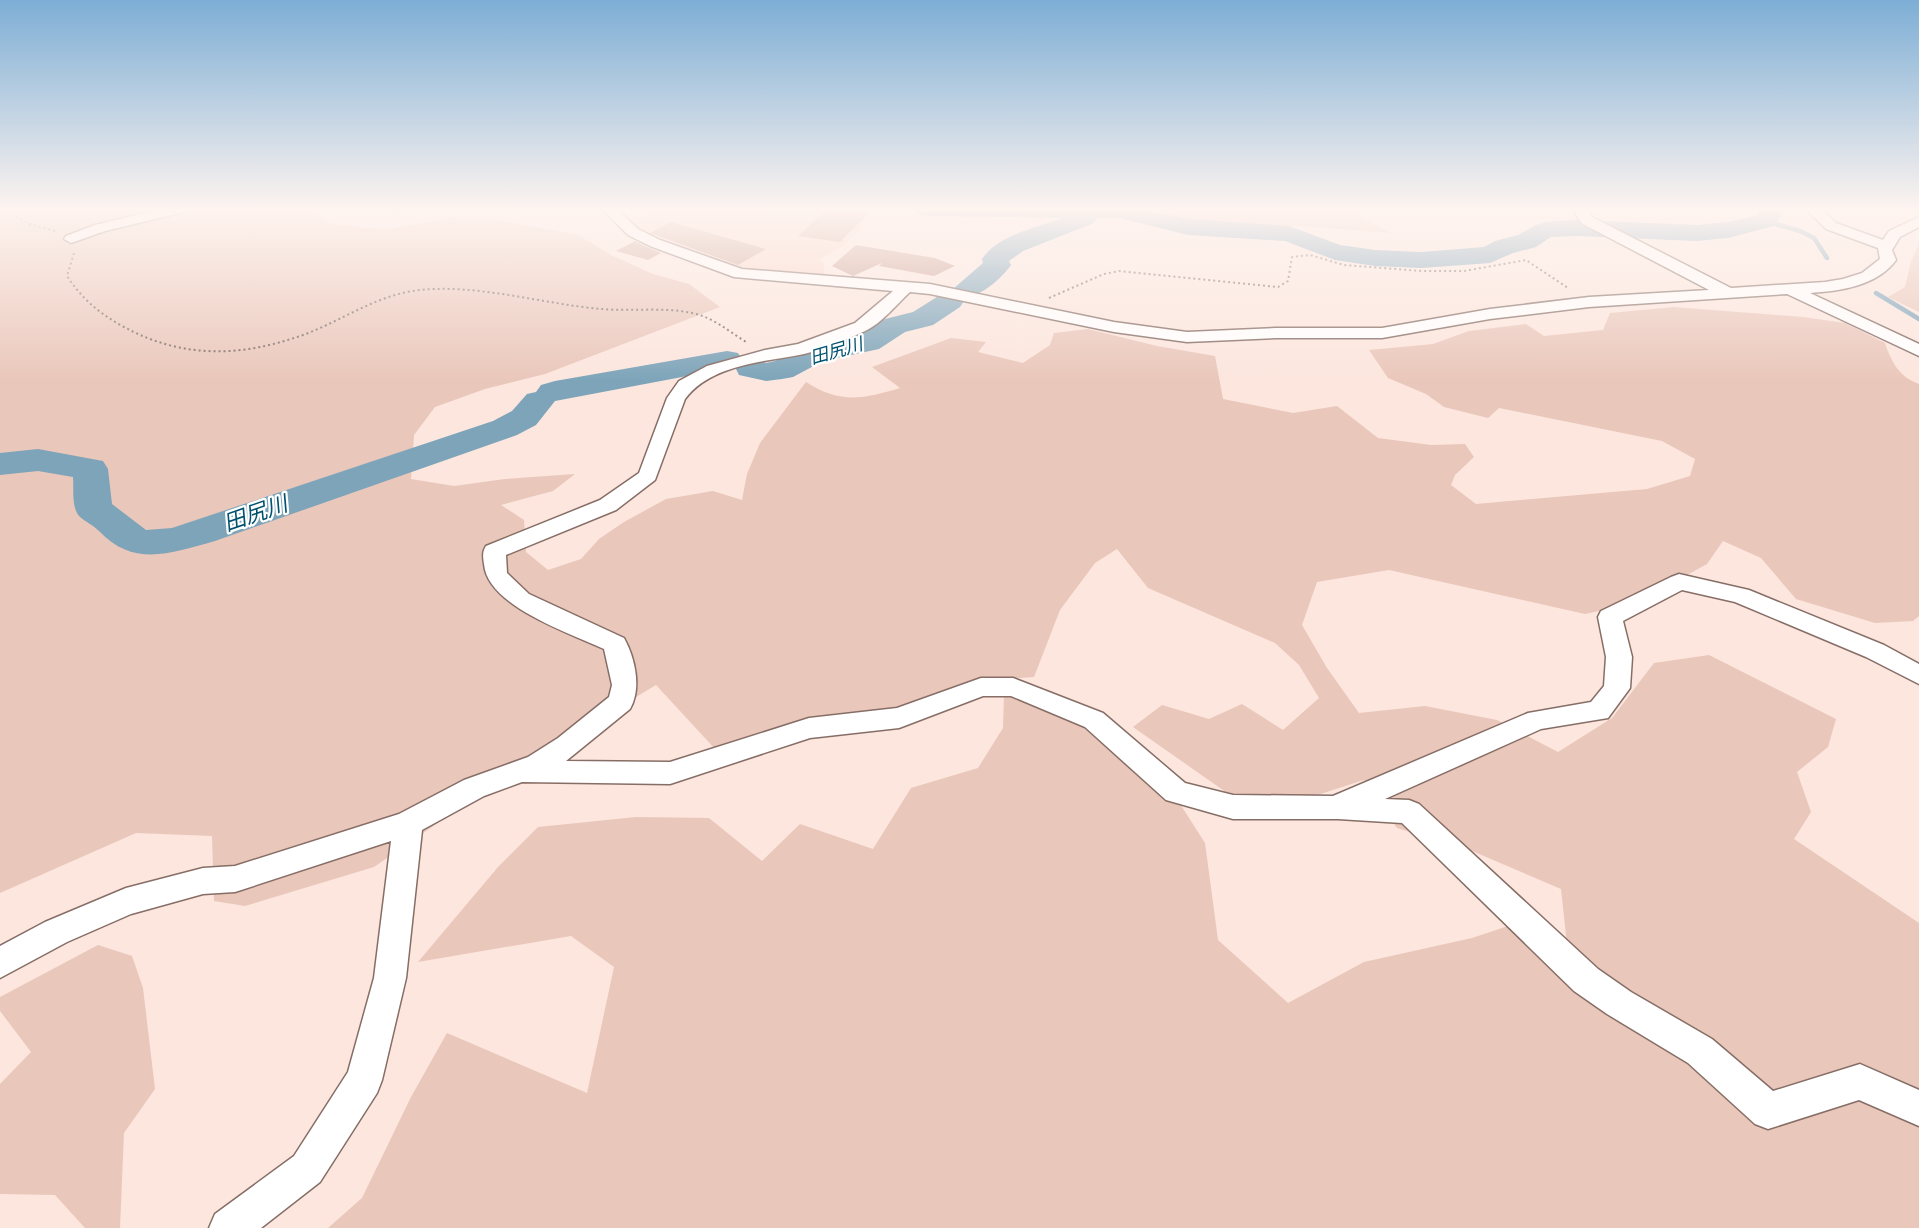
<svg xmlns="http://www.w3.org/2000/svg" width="1919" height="1228" font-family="'Exo 2','Noto Sans JP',sans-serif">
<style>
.built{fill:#fad6ca}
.green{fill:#eac7bb}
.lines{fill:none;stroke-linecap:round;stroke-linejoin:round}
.stream{stroke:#7da4b9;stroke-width:4.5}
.river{fill:#7da4b9;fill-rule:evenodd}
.building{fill:#cba294}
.minor-casing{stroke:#866e66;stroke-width:3}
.path{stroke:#7f716b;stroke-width:2;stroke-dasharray:2 3;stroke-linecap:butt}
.minor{fill:#fff;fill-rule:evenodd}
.labels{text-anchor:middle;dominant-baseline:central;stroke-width:4.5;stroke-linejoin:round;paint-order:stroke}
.far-water-label{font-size:18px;font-style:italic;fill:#01516f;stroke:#fff}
.water-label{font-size:22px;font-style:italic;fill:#01516f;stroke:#fff}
</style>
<rect width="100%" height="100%" fill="#fce6de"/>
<path class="built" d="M658,209H872L858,231L842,247L818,260L823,262L825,274L820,276L753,272L657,240L629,223Z"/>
<path class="green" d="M0,209H306L328,223L385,230L450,218L495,220L578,235L613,256L653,274L689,284L720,307L545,374L485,389L435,407L414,435L411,479L454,486L505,479L575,474L553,491L501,505L524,520L526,552L548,570L581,559L599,539L624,522L666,499L713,491L742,500L747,474L760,443L806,382C839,404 864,399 900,388L872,367L951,338L986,342L978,352L1023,363L1050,345L1054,333L1088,329L1157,346L1215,356L1223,399L1293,413L1337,406L1378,438L1431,445L1465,444L1474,457L1455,475L1451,485L1476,504L1647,489L1690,476L1695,459L1662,441L1499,408L1488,418L1444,407L1426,394L1388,378L1369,350L1433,344L1469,331L1526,324L1544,336L1603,330L1610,313L1674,307L1803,317L1845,323L1885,343C1891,361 1899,377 1919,384V616L1913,621L1875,623L1796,599L1761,558L1723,541L1707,564L1667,586L1612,608L1585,614L1389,570L1317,582L1302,625L1327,668L1359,713L1425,706L1497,720L1558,752L1612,718L1654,663L1709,655L1836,719L1828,747L1797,772L1811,812L1794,839L1919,923V1228H328L362,1198L411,1097L447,1033L587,1093L614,967L571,936L418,962L498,867L538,827L636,817L709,818L762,861L800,824L873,849L911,788L978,768L1003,728L1004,694L1104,736L1168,785L1205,843L1218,940L1288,1003L1364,962L1472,938L1517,923L1567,945L1561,889L1472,851L1397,828L1364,780L1308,798L1240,802L1133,727L1162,705L1209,719L1242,704L1283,730L1319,698L1299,665L1275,643L1148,588L1117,549L1095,563L1060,610L1034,677L967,682L839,729L728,763L656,685L510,773L374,867L245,906L214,901L212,836L136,833L0,893Z
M1127,209H1356L1365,219L1391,233L1300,226L1217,225L1188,222Z
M1919,244V312L1888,297L1905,287L1911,261Z
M98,945L132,956L143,988L155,1089L124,1133L120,1228H85L55,1195L0,1194V1084L31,1052L0,1011V997Z"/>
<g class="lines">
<path class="stream" d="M1765,221L1800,231L1814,238L1827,258
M1876,293L1919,319"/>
<path class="river" d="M915,209H1139L1188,219L1289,226L1340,245L1375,250L1421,252L1484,247L1495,241L1518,235L1536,225L1545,222L1577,220L1697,225L1728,222L1756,216L1762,209H1787L1774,226L1728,238L1697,241L1577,236L1551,237L1536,247L1513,253L1490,263L1421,268L1375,266L1335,260L1285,241L1188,235L1119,218H1097L1094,223L1023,251L1009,261L1011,265C1001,279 978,300 961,296L964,301L960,307L933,325L905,332L879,349L823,361L793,377L782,379L766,381L739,375L735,367L555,401L536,425L517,435L215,541C171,553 134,568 99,531C93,525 86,522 80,517C71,508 74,489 73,477L38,471L0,475V453L38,449L103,461L108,469L112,504L146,530L172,528L493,421L512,411L527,394L536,392L541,385L555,381L727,351L738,353L742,360L750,359L766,363L775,361L803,347L858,336L885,319L913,312L940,295L950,292L956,294L953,289L983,263L982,259C998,235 1036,228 1062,218L927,216L918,214Z"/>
</g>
<path class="building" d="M827,209H838L869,213L840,242L798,236Z
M671,222L766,249L738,265L650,233Z
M635,241L649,248L661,253L648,260L616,251Z
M856,245L935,258L955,266L934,276L879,266L882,263L853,276L832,266Z"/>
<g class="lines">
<defs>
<path id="minor" d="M162,209H186L184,212L105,231L71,243L64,239L66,236L95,225Z
M602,209H617L638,229L660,240L742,269L930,284L1114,322L1187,332L1276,328H1382L1490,309L1589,297L1709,290L1581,223L1573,209H1587L1592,217L1731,288L1825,282L1843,279L1862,273L1880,259L1878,248L1826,229L1806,209H1821L1836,223L1883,240L1889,231L1919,217V227L1900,237L1892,250L1896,260C1877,286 1840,291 1810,293L1919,344V356L1787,294L1589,307L1490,319L1382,338H1276L1187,342L1114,332L930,294L910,292C897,304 881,324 865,331C846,340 824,349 804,354C765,362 711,364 685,399L655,480L616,510L506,555L507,573L529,594L624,638C635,658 642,688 630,709L566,761L670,762L809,718L897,708L981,678H1013L1103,713L1185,783L1233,795L1333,796L1528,713L1591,702L1604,686L1606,657L1598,617L1601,611L1671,577L1679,574L1749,590L1884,645L1919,664V684L1866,657L1735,602L1682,590L1623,621L1632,657L1630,688L1608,718L1541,729L1385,799L1409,800L1419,804L1598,969L1631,992L1712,1039L1773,1091L1860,1064L1919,1090V1126L1859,1100L1768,1129L1755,1124L1688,1063L1607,1014L1574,991L1402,823L1338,819H1233L1166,800L1085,727L1011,696H983L899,728L810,738L670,784L522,782L484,796L422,830L406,978L382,1080L377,1093L320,1182L261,1228H209L215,1214L294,1156L348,1072L374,978L391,841L235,892L203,894L131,914L67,942L0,978V946L45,922L126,888L203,868L235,866L399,814L464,780L528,757L558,738L609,697L612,685L604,649C570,633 487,606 484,564C483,557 482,552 486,546L600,500L639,473L667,398L679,381L707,366L765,350L798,344L855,323L893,291L734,277L650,246L628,235Z"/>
</defs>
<use href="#minor" class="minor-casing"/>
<path class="path" d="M3,209L29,224L58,232
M377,209L390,213L413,209
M74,253L67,276C82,299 100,314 124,327C183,359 241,357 303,335C341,321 372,298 412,291C473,282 541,304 602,309C633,312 676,305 705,317C720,323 734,335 748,343
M1049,298L1104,274L1119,271L1278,287L1288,281L1292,257L1310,255L1344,265L1422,271H1464L1526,260L1568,288"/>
<use href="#minor" class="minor"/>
</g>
<linearGradient id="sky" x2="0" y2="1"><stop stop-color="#7daed5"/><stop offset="0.55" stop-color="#fef4f0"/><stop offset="1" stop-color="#fef4f0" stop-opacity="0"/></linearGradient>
<rect width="1919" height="381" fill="url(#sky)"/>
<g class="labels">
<g class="far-water-label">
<text transform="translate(836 350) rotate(-16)">田尻川</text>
</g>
<g class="water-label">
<text transform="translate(255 512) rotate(-19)">田尻川</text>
</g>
</g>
</svg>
